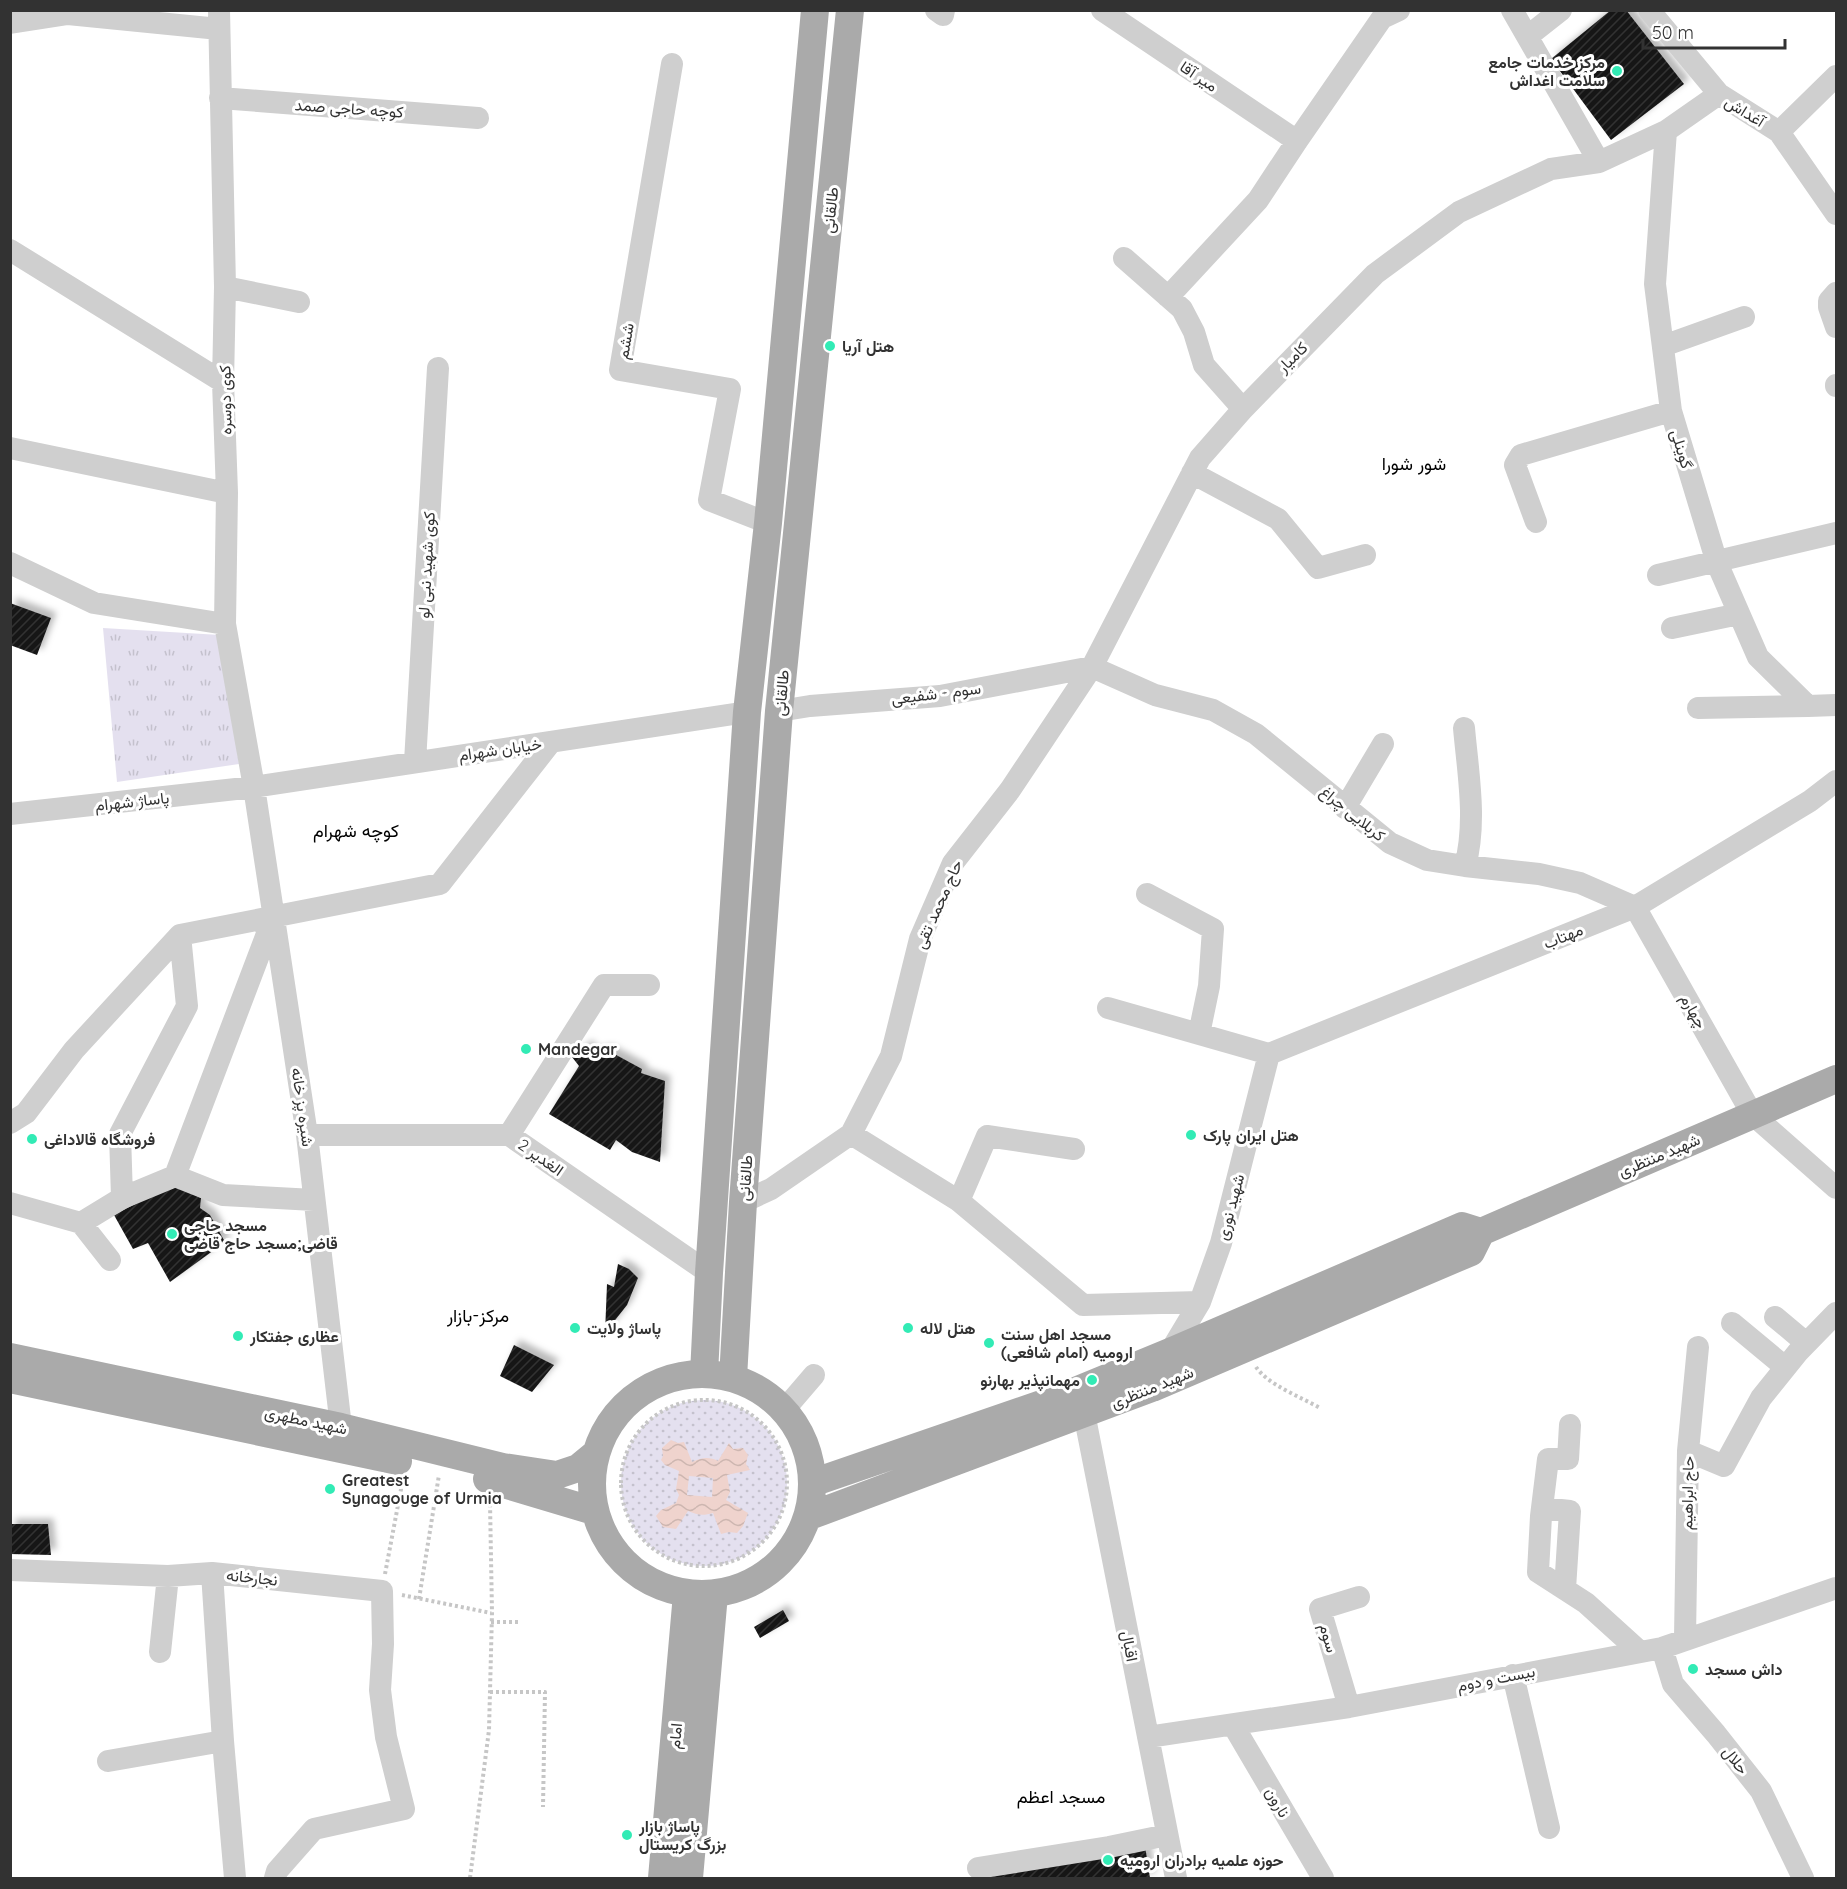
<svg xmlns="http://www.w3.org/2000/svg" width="1847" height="1889" font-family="Quicksand,Vazirmatn,sans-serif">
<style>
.grass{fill:url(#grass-dots)}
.park{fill:url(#park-tufts)}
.water{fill:url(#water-waves);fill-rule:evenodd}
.building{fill:url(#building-hatch);filter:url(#shadow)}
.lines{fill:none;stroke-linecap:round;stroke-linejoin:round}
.path{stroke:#c6c6c6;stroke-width:4;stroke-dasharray:3 3;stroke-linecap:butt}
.minor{stroke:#cfcfcf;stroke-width:22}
.major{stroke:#aaa;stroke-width:28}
.poi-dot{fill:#32ebb5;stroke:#fff;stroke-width:2}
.labels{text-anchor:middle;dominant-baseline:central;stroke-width:6;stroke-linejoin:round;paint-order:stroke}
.poi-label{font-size:16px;font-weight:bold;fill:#323232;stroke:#fff;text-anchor:start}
.street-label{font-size:16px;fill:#323232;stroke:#fff}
.neighbourhood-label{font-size:18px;fill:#000;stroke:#fff}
</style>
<defs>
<pattern id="grass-dots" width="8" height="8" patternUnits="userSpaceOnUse" patternTransform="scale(1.5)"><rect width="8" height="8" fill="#e4e0ef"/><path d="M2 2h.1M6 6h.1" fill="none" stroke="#c4c1cd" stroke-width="1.8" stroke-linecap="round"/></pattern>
<pattern id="park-tufts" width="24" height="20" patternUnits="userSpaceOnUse" patternTransform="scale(1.5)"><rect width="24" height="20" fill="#e4e0ef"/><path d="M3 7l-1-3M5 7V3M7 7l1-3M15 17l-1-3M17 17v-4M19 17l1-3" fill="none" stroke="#c4c1cd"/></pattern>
<pattern id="water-waves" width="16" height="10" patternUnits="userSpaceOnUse" patternTransform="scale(1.5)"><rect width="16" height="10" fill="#efd3cd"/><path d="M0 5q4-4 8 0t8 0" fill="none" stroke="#cdb6b0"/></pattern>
<pattern id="building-hatch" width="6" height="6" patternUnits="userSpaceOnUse" patternTransform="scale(1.5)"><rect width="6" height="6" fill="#191919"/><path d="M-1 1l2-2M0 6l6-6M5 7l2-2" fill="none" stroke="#323232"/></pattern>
<filter id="shadow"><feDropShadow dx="5.5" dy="-5.5" stdDeviation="3" flood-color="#0004"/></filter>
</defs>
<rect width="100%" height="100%" fill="#fff"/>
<path class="grass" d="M621 1483a83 83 0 1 1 166 0a83 83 0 1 1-166 0Z"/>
<path class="park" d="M103,628L220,635L239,764L117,782Z"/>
<path class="water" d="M671,1440L678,1443L684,1442L692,1462C702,1458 708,1456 718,1461L729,1443L733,1449L743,1448L748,1455L746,1464L750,1470L727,1475L730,1492L726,1500L748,1513L743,1526L737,1533L729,1532L721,1534L713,1513C703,1516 697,1515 688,1511L676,1529L663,1527L656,1516L661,1510L676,1503L679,1495L676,1489L679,1471L665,1465L661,1460L663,1456L662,1448ZM689,1476L713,1478L712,1497L687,1495Z"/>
<path class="building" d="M1611,10H1626L1684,84L1611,140L1551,59Z
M10,603L51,618L37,655L10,645Z
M587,1045L593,1053L607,1050L642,1069L641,1073L665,1081L660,1162L632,1152L616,1140L610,1150L549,1114L579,1066L572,1057Z
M166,1188H181L201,1198L200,1208L210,1215L225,1242L170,1282L148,1243L133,1249L114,1215Z
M618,1264L629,1269L638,1278L627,1305L605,1333L607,1284L614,1287Z
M514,1345L554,1365L532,1392L500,1376Z
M10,1524H48L51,1555L10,1554Z
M783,1610L789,1621L760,1638L754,1627Z
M1145,1846L1150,1878H978Z"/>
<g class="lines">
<path class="path" d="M1256,1367C1268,1385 1301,1397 1320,1408
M621 1483a83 83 0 1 1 166 0a83 83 0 1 1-166 0Z
M385,1574L402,1484
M402,1595L491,1613
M419,1599L439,1475
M491,1622H521
M490,1692H545L543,1807
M470,1878L489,1730L492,1613L490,1502"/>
<path class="minor" d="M219,10L225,287L223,382L227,493L225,624L254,787L307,1135L341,1427
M936,10L943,15L944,10
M1102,10L1297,141
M1512,10L1599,162
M1649,10L1719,94L1779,132L1836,214
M10,23L68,14L219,29
M1528,36L1561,10
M672,64L620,370L730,389L709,500L768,523
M220,98L478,118
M1666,131L1655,284L1671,411L1717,563L1758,657L1808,706L1836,705
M1779,132L1836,76
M10,250L223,382
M1124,258L1182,309L1194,332L1204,365L1243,409
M225,287L299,302
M1836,293L1829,301V307L1836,327
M1168,297L1258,200L1297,141L1382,18L1399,10
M1663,346L1744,317
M1836,386V385
M10,448L227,493
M1192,473L1278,519L1318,568L1365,555
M1536,522L1515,465L1521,455L1671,411
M10,563L94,603L225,624
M1658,575L1836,533
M1672,628L1739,614
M1092,667L1155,695L1213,710L1256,734L1390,843L1427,860L1465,866L1539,874L1580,883L1635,907L1752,1114L1836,1188
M1698,708L1808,706
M779,711L810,706L940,696L1092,667
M1464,728C1468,773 1477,822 1465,866
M415,762L438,368
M1345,808L1383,744
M10,814L254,787L747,712
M1147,894L1213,929L1209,986L1199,1034
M1108,1008L1269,1054
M1269,1054L1635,907L1810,801L1836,781
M10,1123L26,1113L74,1050L180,935L440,884L551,742
M851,1134L959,1201L1083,1305L1200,1302
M307,1135H509L709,1273
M509,1135L604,985H649
M175,1176L273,918
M122,1198L120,1134L187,1006L180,935
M959,1201L987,1136L1074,1149
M743,1202L771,1189L851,1134L891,1056L920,939L953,863L1010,790L1092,667L1200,458L1243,409L1375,274L1459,212L1551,169L1599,162L1666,131L1719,94
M10,1203L81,1223
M110,1260L81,1223L122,1198L175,1176L223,1195L314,1200
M1775,1317L1806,1343
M1732,1323L1785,1367
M1170,1352L1200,1302L1221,1243L1269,1054
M784,1410L814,1375
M1084,1413L1176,1878
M1570,1425L1568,1459H1548L1541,1516L1538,1572L1586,1603L1639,1651
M1688,1451L1724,1466L1761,1398L1798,1352L1836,1313
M1542,1508L1570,1511L1565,1589
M10,1570L168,1576L212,1573L382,1591L383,1644L380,1690L386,1737L404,1809L314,1829L277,1871L275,1878
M212,1573L223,1741L235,1878
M1685,1638L1688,1451L1698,1347
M1662,1648L1673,1684L1716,1734L1761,1791L1803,1878
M160,1652L168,1576
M1513,1675L1549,1828
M1349,1707L1320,1609L1359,1597
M1233,1725L1323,1878
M1148,1737L1349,1707L1662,1648L1836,1588
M108,1761L223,1741
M978,1868L1109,1847L1167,1835"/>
<path class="major" d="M10,1357L341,1427L503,1467L557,1475L578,1468L595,1454
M592 1484a110 110 0 1 1 220 0a110 110 0 1 1-220 0Z
M704,1374L709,1273L747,712L768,523L815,10
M733,1378L743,1202L779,711L850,10
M10,1379L398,1461
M487,1479L594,1511
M812,1483L1056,1399L1170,1352L1462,1226L1481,1232L1836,1079
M807,1517L1152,1388L1471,1252L1481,1232
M662,1878L687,1594
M689,1878L714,1594"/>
</g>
<g class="poi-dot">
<circle cx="1617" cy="71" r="6"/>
<circle cx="830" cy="346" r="6"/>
<circle cx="526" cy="1049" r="6"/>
<circle cx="1191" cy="1135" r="6"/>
<circle cx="32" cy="1139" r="6"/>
<circle cx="172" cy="1234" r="6"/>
<circle cx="575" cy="1328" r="6"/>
<circle cx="908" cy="1328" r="6"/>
<circle cx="238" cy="1336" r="6"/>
<circle cx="989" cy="1343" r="6"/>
<circle cx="1092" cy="1380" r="6"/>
<circle cx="330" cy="1489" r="6"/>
<circle cx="1693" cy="1669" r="6"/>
<circle cx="627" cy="1835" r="6"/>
<circle cx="1108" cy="1860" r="6"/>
</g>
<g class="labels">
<g class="poi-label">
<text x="1605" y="62" text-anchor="end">مرکز خدمات جامع<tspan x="1605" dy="18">سلامت اغداش</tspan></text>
<text x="842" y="346">هتل آریا</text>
<text x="538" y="1049">Mandegar</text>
<text x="1203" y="1135">هتل ایران پارک</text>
<text x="44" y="1139">فروشگاه قالاداغی</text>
<text x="184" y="1225">مسجد حاجی<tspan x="184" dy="18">قاضی;مسجد حاج قاضی</tspan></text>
<text x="587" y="1328">پاساژ ولایت</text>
<text x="920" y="1328">هتل لاله</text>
<text x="1001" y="1334">مسجد اهل سنت<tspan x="1001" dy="18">ارومیه (امام شافعی)</tspan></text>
<text x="250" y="1336">عظاری جفتکار</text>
<text x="1080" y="1380" text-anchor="end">مهمانپذیر بهارنو</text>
<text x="342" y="1480">Greatest<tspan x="342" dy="18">Synagouge of Urmia</tspan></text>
<text x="1705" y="1669">داش مسجد</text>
<text x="639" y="1826">پاساژ بازار<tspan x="639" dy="18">بزرگ کریستال</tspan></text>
<text x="1120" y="1860">حوزه علمیه برادران ارومیه</text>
</g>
<g class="street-label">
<text transform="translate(1199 76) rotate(34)">میر آقا</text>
<text transform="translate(349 108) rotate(4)">کوچه حاجی صمد</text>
<text transform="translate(1745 111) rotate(32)">آغداش</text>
<text transform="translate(830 210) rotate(-84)">طالقانی</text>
<text transform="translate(625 341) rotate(-80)">ششم</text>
<text transform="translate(1292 357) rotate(-45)">کامیار</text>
<text transform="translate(225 400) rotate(-91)">کوی دوسره</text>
<text transform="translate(1682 449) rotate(73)">گوینلی</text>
<text transform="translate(426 565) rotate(-87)">کوی شهید نبی لو</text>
<text transform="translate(781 693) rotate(-85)">طالقانی</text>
<text transform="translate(936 693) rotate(-7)">سوم - شفیعی</text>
<text transform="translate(500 749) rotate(-8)">خیابان شهرام</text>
<text transform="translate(132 801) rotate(-6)">پاساژ شهرام</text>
<text transform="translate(1353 813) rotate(39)">کربلایی چراغ</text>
<text transform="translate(938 904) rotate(-66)">حاج محمد تقی</text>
<text transform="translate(1563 936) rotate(-22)">مهتاب</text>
<text transform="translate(1694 1011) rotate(61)">چهارم</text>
<text transform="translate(303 1107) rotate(82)">شیره پز خانه</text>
<text transform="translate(1659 1155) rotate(-23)">شهید منتظری</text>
<text transform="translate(541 1157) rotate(35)">2 الغدیر</text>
<text transform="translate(745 1178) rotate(-86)">طالقانی</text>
<text transform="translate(1230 1207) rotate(-75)">شهید نوری</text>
<text transform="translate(1152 1387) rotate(-22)">شهید منتظری</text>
<text transform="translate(306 1420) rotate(12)">شهید مطهری</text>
<text transform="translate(1687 1493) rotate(-89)">حاج ابراهیم</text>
<text transform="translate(252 1577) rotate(6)">نجارخانه</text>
<text transform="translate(1329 1638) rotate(74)">سوم</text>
<text transform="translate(1130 1646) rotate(79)">اقبال</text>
<text transform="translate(1496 1678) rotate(-11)">بیست و دوم</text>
<text transform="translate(675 1736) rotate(-85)">امام</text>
<text transform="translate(1736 1760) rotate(52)">حلال</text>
<text transform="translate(1278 1802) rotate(60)">نارون</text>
</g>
<g class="neighbourhood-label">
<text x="1414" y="463">شور شورا</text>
<text x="356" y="830">کوچه شهرام</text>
<text x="478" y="1315">مرکز-بازار</text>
<text x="1061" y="1796">مسجد اعظم</text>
</g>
</g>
<rect width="1847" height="1889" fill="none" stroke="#323232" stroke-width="24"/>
<path d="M1643 39v9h142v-9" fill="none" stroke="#323232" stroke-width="3"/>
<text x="1652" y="39" font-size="18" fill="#323232" stroke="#ffffff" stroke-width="4.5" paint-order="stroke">50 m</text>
</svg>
